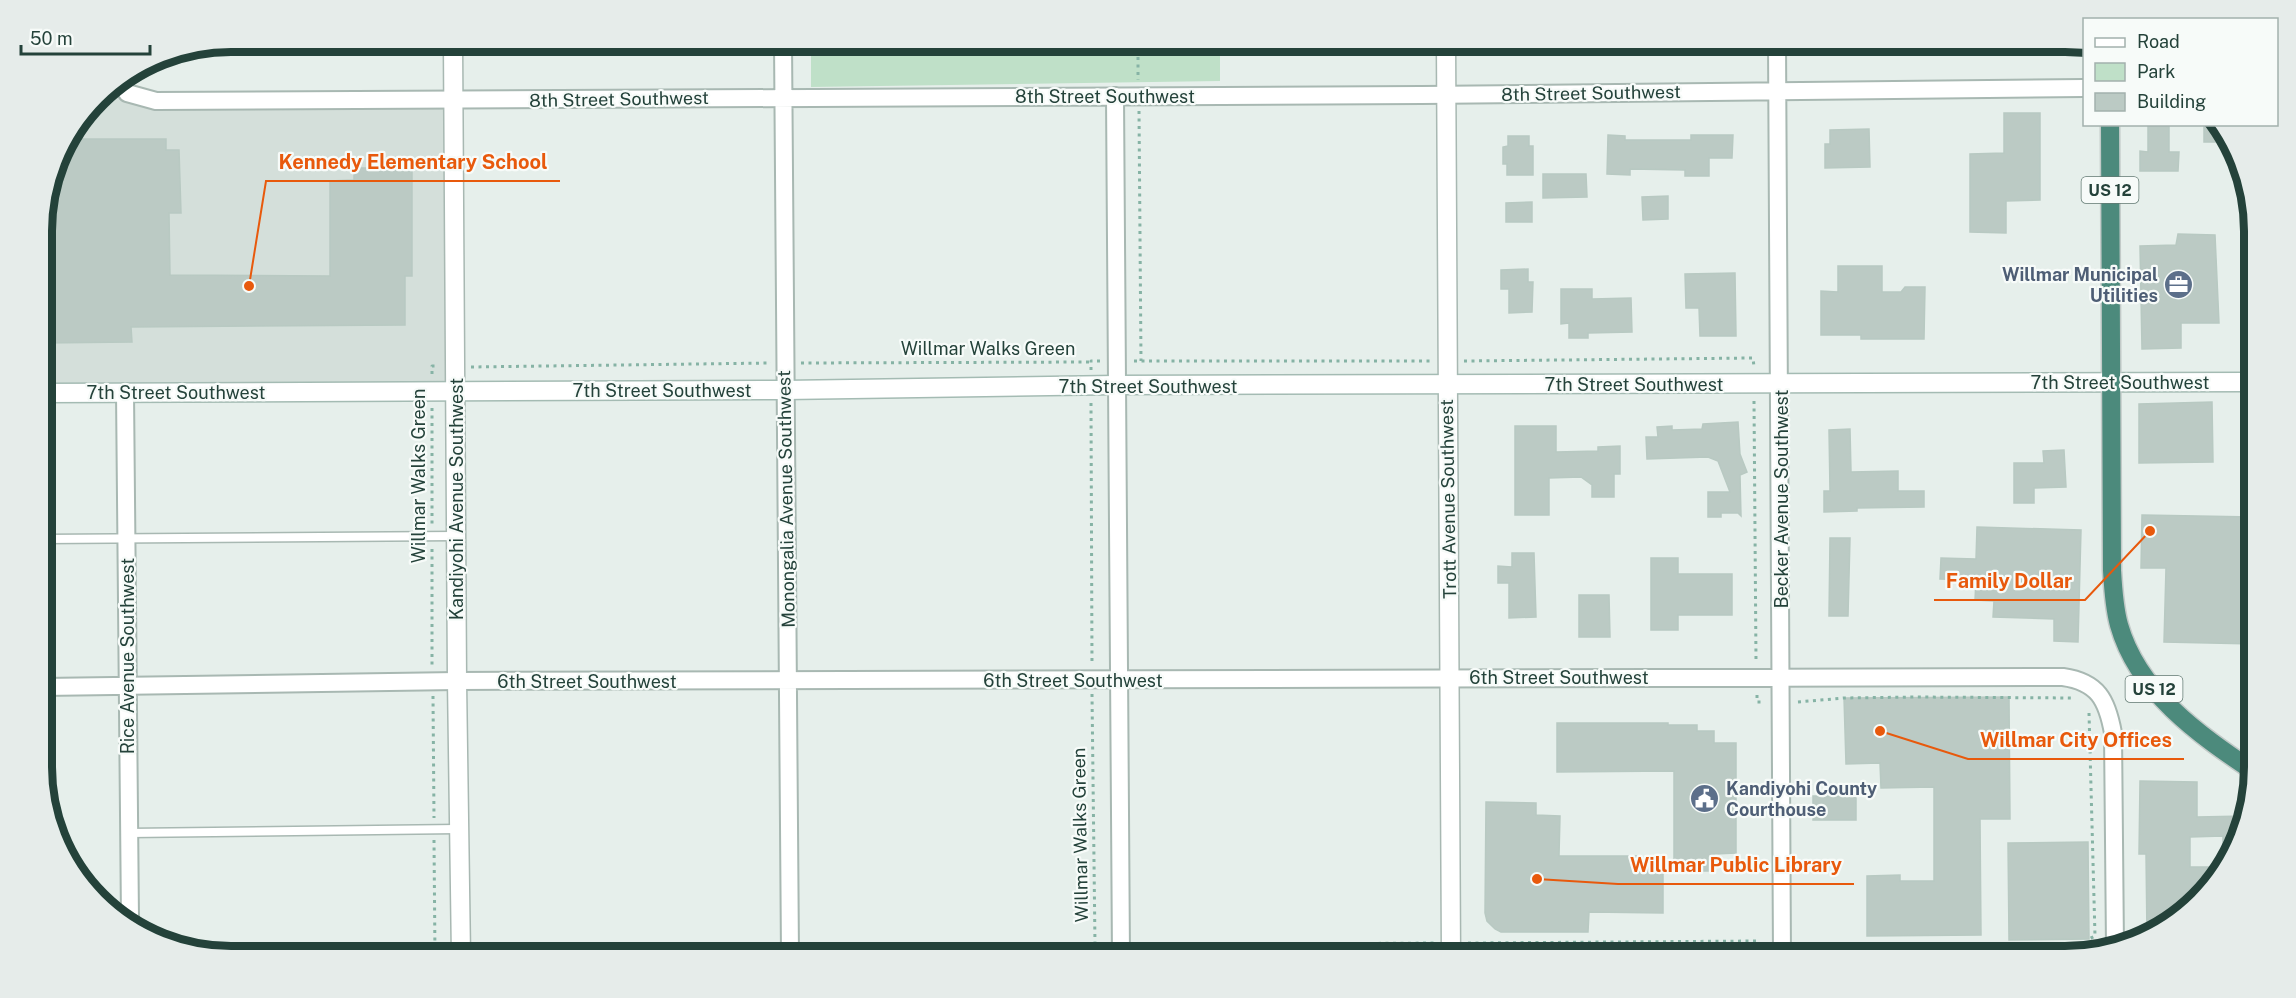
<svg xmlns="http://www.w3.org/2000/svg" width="2296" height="998" font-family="'Public Sans',sans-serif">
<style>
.built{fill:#d4dfda}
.green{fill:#bfe0c8}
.building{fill:#bbcac4;stroke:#b8c9c2;stroke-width:1.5}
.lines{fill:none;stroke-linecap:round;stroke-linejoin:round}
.service-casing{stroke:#a8b8b2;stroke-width:11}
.minor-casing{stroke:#a8b8b2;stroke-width:20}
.tertiary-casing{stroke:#a8b8b2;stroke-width:21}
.secondary-casing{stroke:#a4bbb3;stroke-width:21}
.trunk-casing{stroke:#c2cac8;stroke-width:21}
.path{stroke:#86b3a5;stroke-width:3;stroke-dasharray:3 4.5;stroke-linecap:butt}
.service{stroke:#fff;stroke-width:8}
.minor{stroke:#fff;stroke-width:16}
.tertiary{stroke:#fff;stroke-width:18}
.secondary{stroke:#fff;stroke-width:18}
.trunk{stroke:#4c8a7c;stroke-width:18}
.labels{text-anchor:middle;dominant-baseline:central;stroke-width:4.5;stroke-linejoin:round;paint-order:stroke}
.shield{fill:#f7fbf9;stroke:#637a73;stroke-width:1.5}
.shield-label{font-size:16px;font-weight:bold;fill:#24423a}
.street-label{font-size:18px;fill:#24423a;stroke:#f7fbf9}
.service-label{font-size:18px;font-weight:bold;fill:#4e5e75;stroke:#f7fbf9;text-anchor:end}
.rim{fill:none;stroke:#24423a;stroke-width:8}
.leader{fill:none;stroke:#e8590c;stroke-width:2}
.callout-dot{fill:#e8590c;stroke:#f7fbf9;stroke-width:2}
.callout-label{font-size:20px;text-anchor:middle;font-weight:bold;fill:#e8590c;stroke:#f7fbf9;stroke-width:4.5;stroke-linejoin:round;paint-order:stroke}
</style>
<rect width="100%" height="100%" fill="#e6efeb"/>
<path class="built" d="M121,80L127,93L454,101L455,390L43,393L42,218L61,148L106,89Z"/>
<path class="green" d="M811,42H1220V81L811,87Z"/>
<path class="building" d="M2004,113H2040V200L2006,201V233L1970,232V154L2004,153Z
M2148,124H2169V152H2179L2178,171H2140V151L2148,152Z
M2204,124H2219L2226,142H2204Z
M1869,129L1870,167L1825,168V144H1830V130Z
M1608,135L1625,136V140H1691V135H1733L1732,158H1709V176H1685V170L1630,169V175L1607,174Z
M1508,136H1529V146H1533V175H1507V164H1503V147L1508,146Z
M68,139H166V150H179L181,213H169L170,275L330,276V181L354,180V168H412V276H405V325L131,327L132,342L43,343L42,218L61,148Z
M1543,174H1586L1587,197L1543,198Z
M1668,196V219L1643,220L1642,197Z
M1532,202V222H1506V203Z
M2178,234L2215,235L2219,323H2181V348L2142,349L2140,246L2176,245Z
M1838,266H1882V292H1901L1905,287H1925L1924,339H1861V335H1821V291L1838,292Z
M1528,269V282H1533L1532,312L1509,313V289H1501V270Z
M1735,273L1736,336H1700L1699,308H1686L1685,274Z
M1561,289H1592V299L1631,298L1632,332L1588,333V338H1569V323L1561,324Z
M2212,402L2213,462L2139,463V404Z
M1738,422L1740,454L1747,472L1740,475L1741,516L1738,513H1721V517H1708V492H1730L1718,461L1708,457L1647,459L1646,437H1658L1657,427L1672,426V430L1702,429L1703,424Z
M1515,426H1556V452L1598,451V447L1620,446V474H1614V497H1592V485L1581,477L1549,478V515H1515Z
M1850,429L1851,472L1898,471V491H1924V507L1857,508V511L1824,512V491H1830L1829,430Z
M2064,450L2066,487L2034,488V503H2014V463H2044L2043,451Z
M2142,515L2253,517L2254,644L2164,642L2166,568H2141Z
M1977,527L2081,530L2078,642L2054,641V619L1993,617L1994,601L1975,600L1976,580L1940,579L1941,558L1976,559Z
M1830,538H1850L1848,616H1829Z
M1512,553H1534L1536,617L1509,618V583H1498V566L1512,567Z
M1651,558H1678V574H1732V615H1678V630H1651Z
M1579,595H1609L1610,637H1579Z
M2009,697L2010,819H1980L1981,935L1867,936V876L1900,875V881H1934V787L1881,788L1880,763L1846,764L1844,698Z
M1557,723H1668V725H1697V731H1714V743H1736V853L1714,854V871H1674V771L1557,772Z
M2140,781L2197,782V817L2244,816L2240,839L2223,861V836L2190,837V867H2218L2180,917L2147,935L2146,854H2139Z
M1813,796H1856V820H1813Z
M1486,802L1536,803V815L1560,816L1559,856H1640V868H1663V913L1589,912L1588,932H1501L1495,929L1487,921L1485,913Z
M2088,842L2089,939L2009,940L2008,843Z"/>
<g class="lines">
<defs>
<path id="service" d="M43,539L456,536
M129,833L458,829"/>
<path id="minor" d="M783,42L790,956
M1777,42L1782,956
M121,80L127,93L156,101L1422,95L2084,88
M1115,96L1121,956
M125,392L130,919
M43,687L457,681L2063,677C2098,682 2107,700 2113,733L2115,948"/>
<path id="tertiary" d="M453,42L457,681L461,956
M1446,42L1451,956"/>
<path id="secondary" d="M43,393L785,390L1116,385L2253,382"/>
<path id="trunk" d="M2110,124L2112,570C2113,588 2114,607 2119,625C2138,692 2198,734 2253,771"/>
</defs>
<use href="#service" class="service-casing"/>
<use href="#minor" class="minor-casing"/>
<use href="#tertiary" class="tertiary-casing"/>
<use href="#secondary" class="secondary-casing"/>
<use href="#trunk" class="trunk-casing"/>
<path class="path" d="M1138,42V80
M1139,111L1141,361
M1134,361H1430
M1464,361L1753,358L1754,367
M801,363L1091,362
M471,367L771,363
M1091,370V361H1100
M432,374V366H438
M1754,401L1756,661
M1091,403L1092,664
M432,408V524
M432,549V665
M1092,694L1095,945H1105
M1757,695V702H1764
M433,696L434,818
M1798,702L1844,698L1915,697L2073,698
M2089,713L2095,936L2089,939L2090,953
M434,840L435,956
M1468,943L1756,941V956
M1138,945L1435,943"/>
<use href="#service" class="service"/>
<use href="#minor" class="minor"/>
<use href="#tertiary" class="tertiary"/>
<use href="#secondary" class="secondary"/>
<use href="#trunk" class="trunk"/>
</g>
<defs>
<symbol id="office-disc" viewBox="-11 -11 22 22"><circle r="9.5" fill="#5c6f8a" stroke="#f7fbf9"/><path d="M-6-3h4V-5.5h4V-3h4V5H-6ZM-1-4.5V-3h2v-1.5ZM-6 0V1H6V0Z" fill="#fff"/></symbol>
<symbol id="civic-disc" viewBox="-11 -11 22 22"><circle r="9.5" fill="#5c6f8a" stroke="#f7fbf9"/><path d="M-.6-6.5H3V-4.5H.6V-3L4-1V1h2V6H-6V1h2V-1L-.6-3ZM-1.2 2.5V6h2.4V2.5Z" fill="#fff"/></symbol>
</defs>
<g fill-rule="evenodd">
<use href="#office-disc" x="2162" y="268" width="33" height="33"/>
<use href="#civic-disc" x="1688" y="782" width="33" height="33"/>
</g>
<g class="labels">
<g class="shield">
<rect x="2081.5" y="177" width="57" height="26" rx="4.5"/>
<rect x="2125.5" y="676" width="57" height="26" rx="4.5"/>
</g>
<g class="shield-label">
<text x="2110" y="190">US 12</text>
<text x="2154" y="689">US 12</text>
</g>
<g class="street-label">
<text transform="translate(1591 93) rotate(-1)">8th Street Southwest</text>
<text x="1105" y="96">8th Street Southwest</text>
<text transform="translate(619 99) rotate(-1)">8th Street Southwest</text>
<text x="988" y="348">Willmar Walks Green</text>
<text x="2120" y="382">7th Street Southwest</text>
<text x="1634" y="384">7th Street Southwest</text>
<text x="1148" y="386">7th Street Southwest</text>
<text x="662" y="390">7th Street Southwest</text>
<text x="176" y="392">7th Street Southwest</text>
<text transform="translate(418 476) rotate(-90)">Willmar Walks Green</text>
<text transform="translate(456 499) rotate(-90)">Kandiyohi Avenue Southwest</text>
<text transform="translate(786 499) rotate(-91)">Monongalia Avenue Southwest</text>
<text transform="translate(1448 499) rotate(-91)">Trott Avenue Southwest</text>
<text transform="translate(1781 499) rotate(-90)">Becker Avenue Southwest</text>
<text transform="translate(127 656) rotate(-90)">Rice Avenue Southwest</text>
<text x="1559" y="677">6th Street Southwest</text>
<text x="1073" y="680">6th Street Southwest</text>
<text x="587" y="681">6th Street Southwest</text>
<text transform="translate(1080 835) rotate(-91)">Willmar Walks Green</text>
</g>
<g class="service-label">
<text x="2158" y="274">Willmar Municipal<tspan x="2158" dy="21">Utilities</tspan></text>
<text x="1726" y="788" text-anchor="start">Kandiyohi County<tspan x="1726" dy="21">Courthouse</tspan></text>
</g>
</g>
<path d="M0 0H2296V998H0ZM231 52H2065A179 179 0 0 1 2244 231V767A179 179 0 0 1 2065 946H231A179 179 0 0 1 52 767V231A179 179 0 0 1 231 52Z" fill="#e6ecea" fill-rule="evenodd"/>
<path class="rim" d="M231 52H2065A179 179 0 0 1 2244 231V767A179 179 0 0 1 2065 946H231A179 179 0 0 1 52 767V231A179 179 0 0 1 231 52Z"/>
<path class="leader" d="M249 286L266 181H560M2150 531L2085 600H1934M1880 731L1968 759H2184M1537 879L1618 884H1854"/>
<g class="callout-dot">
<circle cx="249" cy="286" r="6"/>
<circle cx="2150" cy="531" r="6"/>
<circle cx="1880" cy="731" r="6"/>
<circle cx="1537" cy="879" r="6"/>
</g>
<g class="callout-label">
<text x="413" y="169">Kennedy Elementary School</text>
<text x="2009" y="588">Family Dollar</text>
<text x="2076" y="747">Willmar City Offices</text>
<text x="1736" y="872">Willmar Public Library</text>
</g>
<rect x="2083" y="18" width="195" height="108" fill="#f7fbf9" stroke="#a3b1ad" stroke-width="1.5"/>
<rect x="2095" y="38" width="30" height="9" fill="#ffffff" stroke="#a3b1ad" stroke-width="1.5"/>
<text x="2137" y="48" font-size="18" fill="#24423a">Road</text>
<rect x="2095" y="63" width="30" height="18" fill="#bfe0c8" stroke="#a3b1ad" stroke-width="1.5"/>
<text x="2137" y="78" font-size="18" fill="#24423a">Park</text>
<rect x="2095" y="93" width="30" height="18" fill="#bbcac4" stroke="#a3b1ad" stroke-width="1.5"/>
<text x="2137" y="108" font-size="18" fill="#24423a">Building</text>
<path d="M21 45v9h129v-9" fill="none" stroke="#24423a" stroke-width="3"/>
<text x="30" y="45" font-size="18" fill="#24423a" stroke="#f7fbf9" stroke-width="4.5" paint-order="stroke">50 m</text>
</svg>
